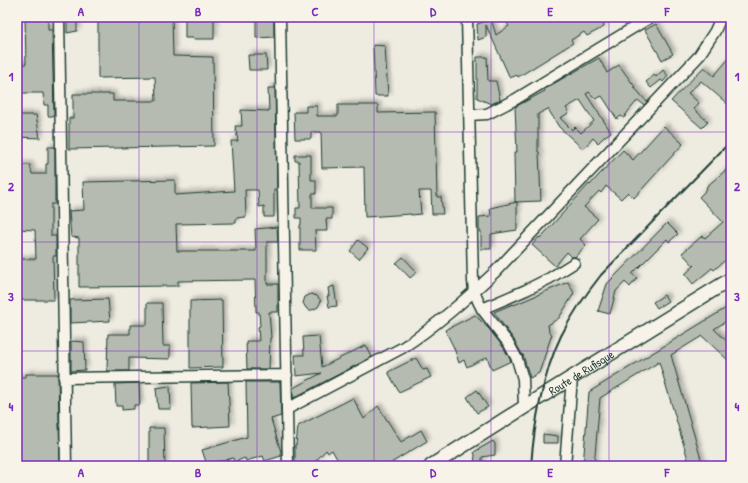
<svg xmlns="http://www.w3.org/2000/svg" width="748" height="483" font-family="'Patrick Hand',sans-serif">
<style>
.building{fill:#b5bbb0;stroke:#1f3d34;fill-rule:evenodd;filter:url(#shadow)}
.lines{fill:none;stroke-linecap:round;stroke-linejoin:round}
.minor-casing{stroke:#1f3d34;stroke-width:13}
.major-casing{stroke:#1f3d34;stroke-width:16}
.minor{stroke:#f7f3e8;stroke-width:10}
.major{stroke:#f7f3e8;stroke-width:13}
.rail{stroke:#1f3d34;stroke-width:2}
.grid{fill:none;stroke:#7b2cbf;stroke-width:1;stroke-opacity:0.55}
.labels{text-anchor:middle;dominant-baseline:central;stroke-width:3.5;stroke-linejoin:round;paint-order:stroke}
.street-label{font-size:12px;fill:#1f3d34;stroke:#f7f3e8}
.neatline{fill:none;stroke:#7b2cbf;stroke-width:1.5}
.grid-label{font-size:13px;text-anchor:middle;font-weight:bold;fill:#7b2cbf}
</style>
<defs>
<filter id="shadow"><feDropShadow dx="3" dy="-3" stdDeviation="2" flood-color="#0004"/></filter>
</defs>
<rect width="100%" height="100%" fill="#eeece1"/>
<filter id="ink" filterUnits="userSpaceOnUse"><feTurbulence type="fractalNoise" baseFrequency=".025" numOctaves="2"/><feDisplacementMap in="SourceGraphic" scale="8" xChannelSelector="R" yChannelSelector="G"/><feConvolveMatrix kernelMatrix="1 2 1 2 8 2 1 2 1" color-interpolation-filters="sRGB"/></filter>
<g filter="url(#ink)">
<path class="building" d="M25,17H48V30H52L54,116H48V105H44L43,93H17V64H26Z
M98,17H172L173,56L213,57L214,146L69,149V118H73V94H113V101H156L155,77L98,78Z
M185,17H214V39H193V38H185Z
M256,17H274V37L256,38Z
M503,17H613L603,23L604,27L587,36L584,32L571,40L573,43L518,77L517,75L510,78L486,25V37L478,40L477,24L491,19L496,35L509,26Z
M67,20H77V31L67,33Z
M656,24L673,54L662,60L645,30Z
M373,45L385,46L388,96H375Z
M248,55H266L267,70H249Z
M731,56V107L701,81L688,93L699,103L694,109L708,122L702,128L671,101L704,67L714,76Z
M477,57H487L488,81H496L500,100L491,104L477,98Z
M599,58L607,73L619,65L635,87H634L647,102L644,105L639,101L637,102H636L627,113L624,118L621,116L617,119L602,96L596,99L589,92L586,94L611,132L604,137L598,143L593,138L583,149L559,127L548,109L538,114V152H539L541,201L515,202L514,152H517L515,107L545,91L544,89ZM580,100L594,121L581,133L575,127L572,130L560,118L569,113L566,108Z
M663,70L668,76L663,82L661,80L651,88L646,82L654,75L656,77Z
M268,88H275L277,189H274V217H264V206L259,207L258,190H245L246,217L236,218V223L176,224L177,251H256L255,229L277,227L278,242H267V284H278V312H269L271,338H270L269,369H247L246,341H259L258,327L260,326L259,312H256L255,280L178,281V286L79,287V238L71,237L69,211L84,210L83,182L175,180V195L234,191L231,141H238L235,126H242L241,110L269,111Z
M338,105H378V113L435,112L437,197H441L443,214H432L431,191H419L421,214L411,215V214L365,217L364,167L322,168L321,132H311V139H295L294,112H306V106H317V116H338Z
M17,115H36L40,138L17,137Z
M664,126L683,144L634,198L628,192L621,199L606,186L601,193L599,191L584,207L598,219L580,239L586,245L575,257H572L567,252L555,266L532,245L539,237L540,238L544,234L589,184L590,185L598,176L623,150L633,160Z
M48,147H55V204H51V236H56V256H53L54,300H17V259H36L35,230L17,229V165H30L32,174H46V164H48Z
M295,155H311V180H316V194H312V208H332V219H326L327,231H315L316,250H300V225H301V218H296V208H300L299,161H295Z
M726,170L731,175V255L714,270L712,268L693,284L685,274L694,266L682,253L702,236L705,238L723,222L699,197L707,189L706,187Z
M517,202V230L491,234V249H481V231H479V217L491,216L490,208Z
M667,223L678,234L669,242L667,239L632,274L637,278L630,287L625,282L616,291L610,314L598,311L607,284Z
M358,240L368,248L359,259L350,251Z
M403,257L417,272L410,278L396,263Z
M568,282L574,293L559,318L548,325L549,332L552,334L539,373L530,378L523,355V356L514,340L494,312L513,304L514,305Z
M334,286L337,306L329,307L327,296H329L328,288Z
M311,294L317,296L321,301L318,307L312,310H309L306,308L303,303L305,297Z
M664,295L668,301L657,308L653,302Z
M108,299L110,321L70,323V300Z
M222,300L223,367L190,368V301Z
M147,303H162L163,346H170V359L129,358V371H107L108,334H130V325H147Z
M731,305V318L714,329L731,345V363L702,336L671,355L703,466H690L659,362L600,398L594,466H583L589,392Z
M475,315L489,329L504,348L511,361L492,370L487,357L467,367L464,360L459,363L454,348L445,330Z
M319,336L322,367L366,345L372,357L293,398V388L322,373L296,376L295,355H304L303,337Z
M71,341L84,342L85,370L71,371Z
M416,358L423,370L427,369L431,377L399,392L388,372Z
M26,374H58L60,466H17V377H26Z
M228,382L230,426L192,428L191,383Z
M246,382H280L281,416L271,419L281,452V456L265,461L263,456L246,461L245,458L234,462L233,458L222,461L206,462L202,450L247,437Z
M139,383L140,405H134V409L122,410V406H116L115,384Z
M170,386L171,409H158L156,388Z
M477,390L488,407L477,413L467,397Z
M353,398L364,419L378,406L401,442L421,430L427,441L391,463L393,466H375L373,463L369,466H364L362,463L356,466H341L332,450L328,453L326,450L311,466H295V445H296L298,426Z
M149,428H164L165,466H149Z
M543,434L558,436V443H543Z
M493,441L495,444V455L482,457V466H474L475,455L474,452Z"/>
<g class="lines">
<defs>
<path id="minor" d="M59,17L66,466
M280,17L288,466
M467,17L473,281L474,291L478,301L482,309L509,344L517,359L523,379L524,407
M469,115L487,114L516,99L651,17
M482,309L526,290L550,278L574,263
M64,378L287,375
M287,409L402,348C436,326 466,299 495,272L698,57L715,31L721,17
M565,466L572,378"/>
<g id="major">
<path id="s1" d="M431,466L542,396L731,279"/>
</g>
</defs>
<use href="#minor" class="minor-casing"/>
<use href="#major" class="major-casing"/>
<use href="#minor" class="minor"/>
<use href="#major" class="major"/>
<path class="rail" d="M531,466C534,425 543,373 561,336C572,314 586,294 601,275L731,141"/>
</g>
</g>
<path class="grid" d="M139,17V466M257,17V466M374,17V466M491,17V466M609,17V466M17,132H731M17,242H731M17,351H731"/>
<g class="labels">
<g class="street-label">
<text stroke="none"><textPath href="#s1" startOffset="177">Route de Rufisque</textPath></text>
</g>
</g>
<rect width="748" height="483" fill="none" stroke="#f7f3e8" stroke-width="44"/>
<rect x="22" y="22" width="704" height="439" class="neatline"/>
<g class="grid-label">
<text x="81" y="16">A</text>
<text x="198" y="16">B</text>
<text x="315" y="16">C</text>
<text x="433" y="16">D</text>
<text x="550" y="16">E</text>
<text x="667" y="16">F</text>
<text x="11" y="81">1</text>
<text x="737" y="81">1</text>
<text x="11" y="191">2</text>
<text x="737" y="191">2</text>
<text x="11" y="301">3</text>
<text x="737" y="301">3</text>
<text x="11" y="411">4</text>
<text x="737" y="411">4</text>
<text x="81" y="477">A</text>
<text x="198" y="477">B</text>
<text x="315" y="477">C</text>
<text x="433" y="477">D</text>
<text x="550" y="477">E</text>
<text x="667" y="477">F</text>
</g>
</svg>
